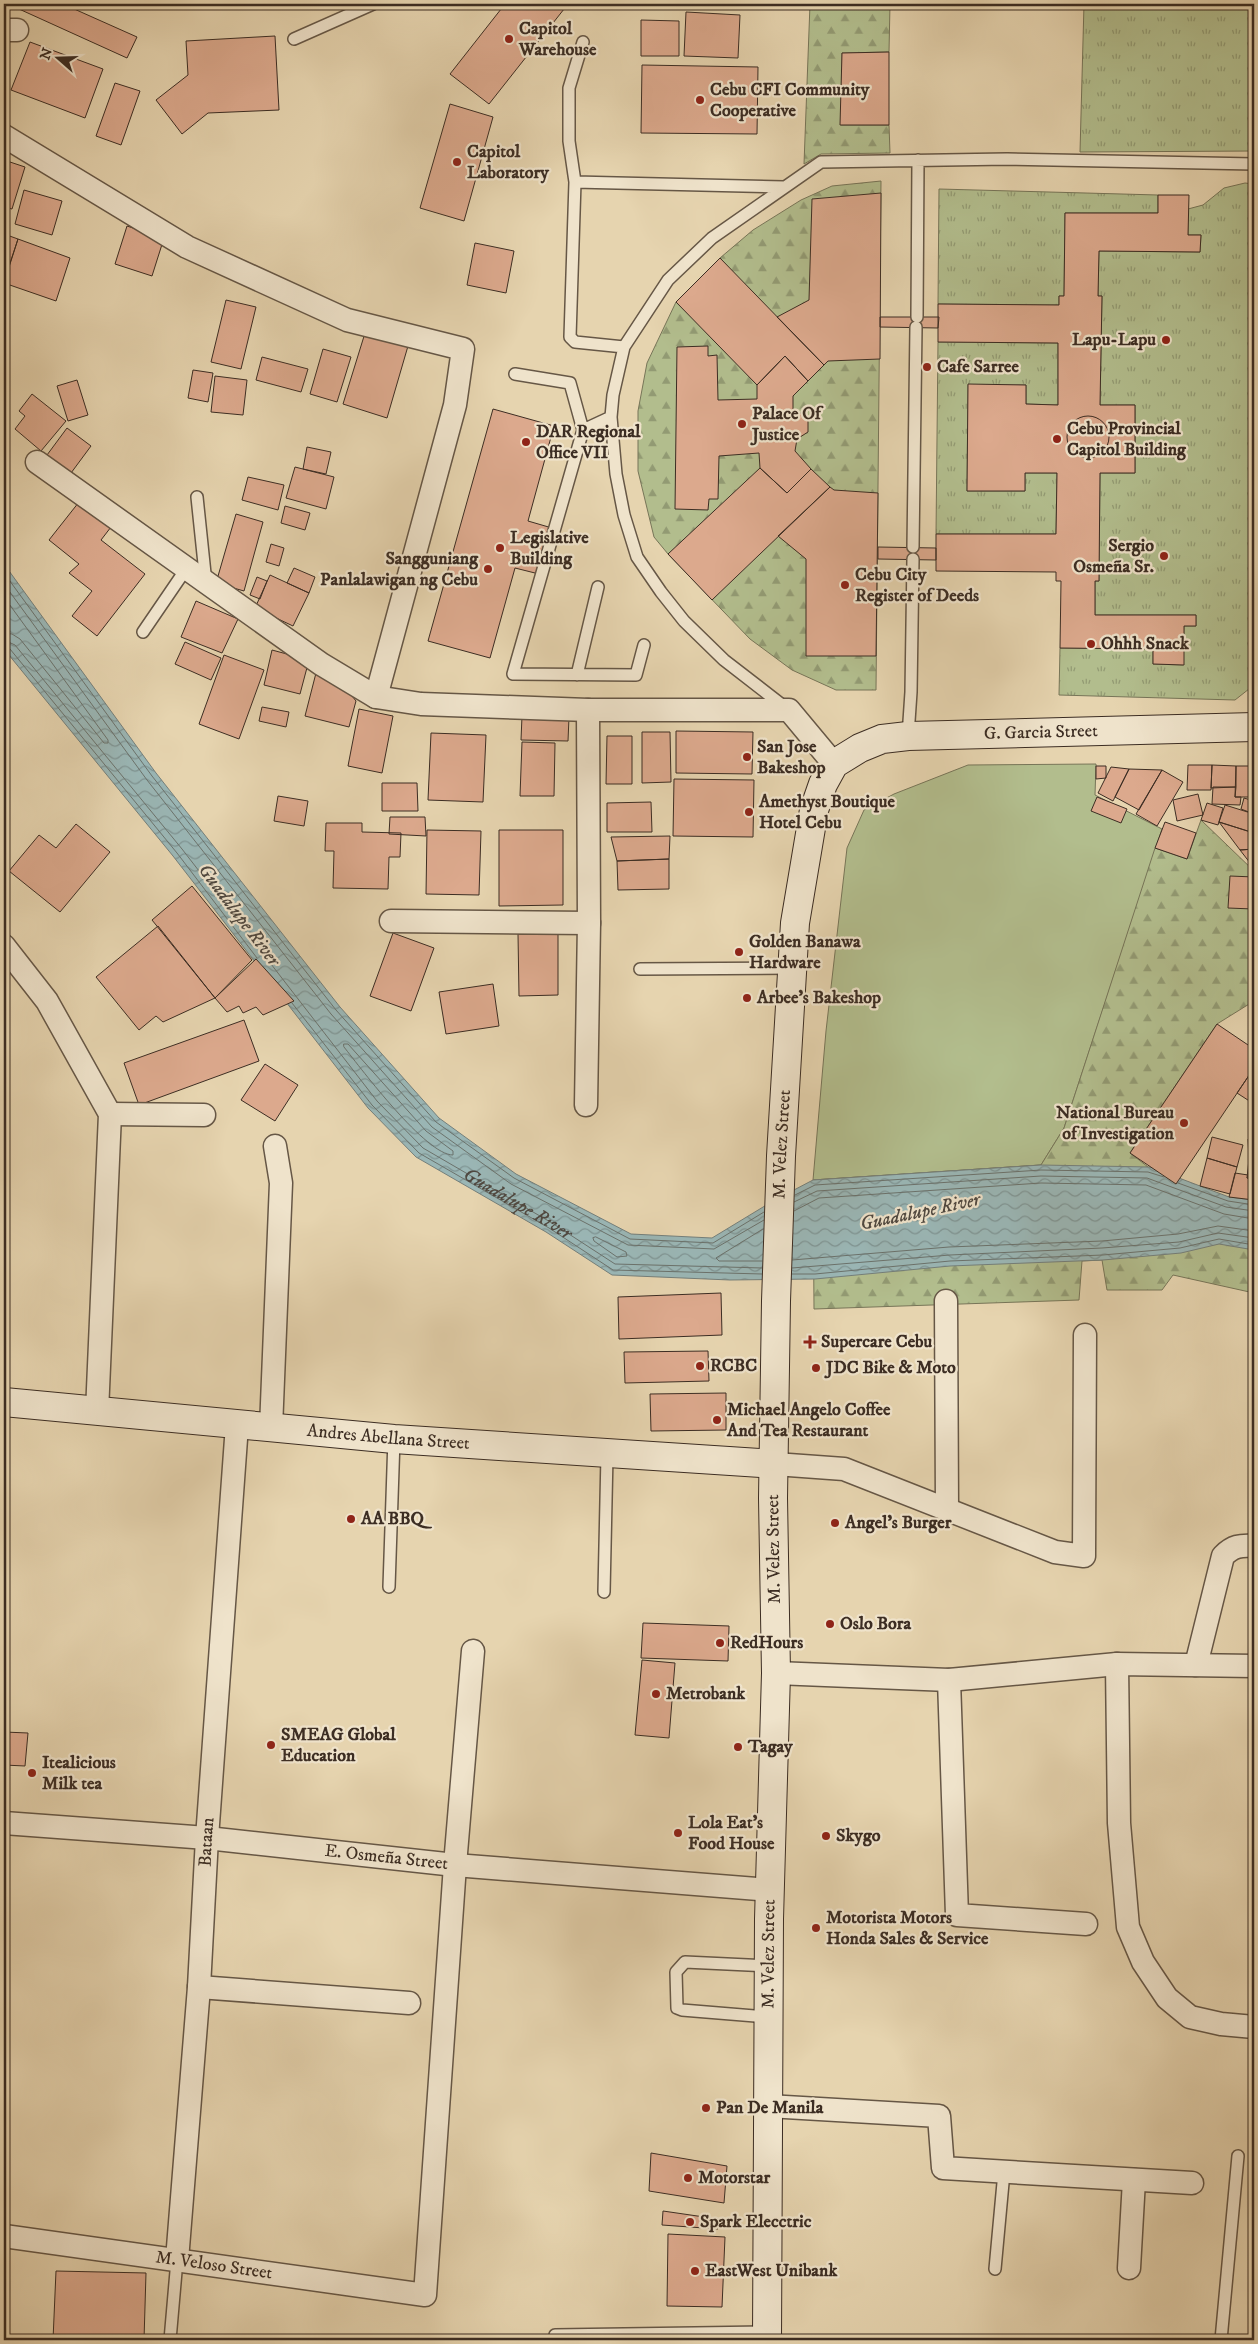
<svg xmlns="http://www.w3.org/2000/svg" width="1258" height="2344" font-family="'IM FELL DW Pica',serif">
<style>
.grass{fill:#b2bd8d;stroke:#777558}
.forest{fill:url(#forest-firs);stroke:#777558}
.park{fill:url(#park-tufts);stroke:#777558}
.water{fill:url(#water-waves);stroke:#747f7b}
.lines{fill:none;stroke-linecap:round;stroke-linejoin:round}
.shore{stroke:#6b726c;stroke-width:1}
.building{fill:#dca98d;stroke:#3c2d23}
.lane-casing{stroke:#665746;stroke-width:14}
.street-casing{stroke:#665746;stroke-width:25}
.secondary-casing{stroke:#3c2d23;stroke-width:30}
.lane{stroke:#efe3cb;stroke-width:11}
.street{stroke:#efe3cb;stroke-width:22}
.secondary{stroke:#efe3cb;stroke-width:28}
.poi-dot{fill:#8f2418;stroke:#efe3cb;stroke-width:2}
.labels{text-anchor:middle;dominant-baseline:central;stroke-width:4.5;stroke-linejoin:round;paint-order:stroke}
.poi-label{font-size:18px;font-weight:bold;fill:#3c2d23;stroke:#efe3cb;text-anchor:start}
.street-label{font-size:18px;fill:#3c2d23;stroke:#efe3cb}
.water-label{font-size:19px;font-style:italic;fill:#4f4840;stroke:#efe3cb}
</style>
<defs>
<pattern id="forest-firs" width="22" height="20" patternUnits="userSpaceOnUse" patternTransform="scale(1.25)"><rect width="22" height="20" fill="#b2bd8d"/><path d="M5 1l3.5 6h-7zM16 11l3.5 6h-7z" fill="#929a73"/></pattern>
<pattern id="park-tufts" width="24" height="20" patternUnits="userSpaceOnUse" patternTransform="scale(1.25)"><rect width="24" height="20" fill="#b2bd8d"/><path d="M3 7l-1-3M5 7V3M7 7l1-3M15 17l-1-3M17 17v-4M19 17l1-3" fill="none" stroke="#929a73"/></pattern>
<pattern id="water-waves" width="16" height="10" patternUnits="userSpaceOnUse" patternTransform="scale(1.25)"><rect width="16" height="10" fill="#9ab6b5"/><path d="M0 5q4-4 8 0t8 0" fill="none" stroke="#7f9493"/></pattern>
</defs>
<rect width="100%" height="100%" fill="#e6d4af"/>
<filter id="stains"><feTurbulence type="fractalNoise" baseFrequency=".004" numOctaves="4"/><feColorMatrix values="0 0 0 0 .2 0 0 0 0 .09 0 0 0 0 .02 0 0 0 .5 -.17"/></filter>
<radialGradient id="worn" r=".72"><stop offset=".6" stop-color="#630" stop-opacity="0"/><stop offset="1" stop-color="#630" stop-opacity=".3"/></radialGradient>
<path class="grass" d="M1096,764L1095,795L1162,829L1064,1128L1041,1165L813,1180L826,1031L847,848L864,810L894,794L968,765Z"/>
<path class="forest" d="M810,4H890L889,52L842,53L841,125H889L890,153L821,154L804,164Z
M881,181L876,690H836L792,670L750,639L668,554L654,537L638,471V411L647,363L676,302L720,258L753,230L801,200L832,186Z
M1201,820L1254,871V1001L1217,1024L1130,1153L1254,1249V1293L1173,1275L1162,1290H1107L1102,1260L1082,1261L1079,1300L814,1309L813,1180L1041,1165L1064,1128L1155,848L1187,859Z"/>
<path class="park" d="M1084,4H1254V151L1080,152Z
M1245,183L1254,184V685L1235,700L1059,695L1060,648L1153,649V664L1183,665L1184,626H1196V615H1095V581H1099L1100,473H1135V405H1100L1102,296H1098L1099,251L1200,252L1201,235H1188V209L1203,205L1224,188Z
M939,189L1158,195V213H1065L1064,296H1059V305L938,304Z
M938,342L1058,343V405L1026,404V385H968L967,491H1025V473H1057L1056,534H936Z"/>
<path class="water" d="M4,564L156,773L340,1007L439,1118L516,1174L631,1234L712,1238L773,1201L813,1180L1041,1165L1150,1167L1229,1197L1254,1200V1250L1219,1244L1181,1253L1103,1260L950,1266L815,1279L730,1280L612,1275L546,1232L416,1157L368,1108L173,856L4,649Z"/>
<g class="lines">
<g class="shore">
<path d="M4,573L152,776L336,1010L436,1122L514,1178L630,1239L713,1243L764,1212"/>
<path d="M4,584L147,780L331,1014L432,1127L511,1184L628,1245L714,1249L764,1220"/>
<path d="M4,597L108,740V743H104L20,639L12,634L4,633"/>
<path id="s1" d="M4,640L15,645L182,849L377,1101L423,1148L552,1223L615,1264L762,1268"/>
<path d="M4,647L10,649L177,853L257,958"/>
<path d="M292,1003L372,1105L419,1153L549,1228L613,1270L762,1274"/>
<path d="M344,1044H348L426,1131L453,1151V1155C426,1155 362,1070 344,1047Z"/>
<path d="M1178,1183L1228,1201L1254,1205"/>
<path d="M795,1195L815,1185L1041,1170L1148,1172L1164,1177"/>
<path d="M794,1202L817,1191L1041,1176L1147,1178L1226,1207L1254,1211"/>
<path d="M794,1211L819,1198L1041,1183L1146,1185L1224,1214L1254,1219"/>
<path d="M596,1237L626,1252L627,1256L617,1257L594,1241L593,1238Z"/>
<path d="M792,1260L949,1247L1102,1241L1178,1234L1218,1226L1254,1231"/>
<path d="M762,1261H719L716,1258L763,1229"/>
<path d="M792,1268L950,1255L1102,1248L1179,1242L1218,1233L1254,1238"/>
<path d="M792,1274H815L950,1261L1103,1255L1180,1248L1219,1239L1254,1245"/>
</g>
</g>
<path class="building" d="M4,4H63L137,37L127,58L19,9H4Z
M505,4H568L489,104L450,74Z
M686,12L740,15L738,58L684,56Z
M641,20L679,21V56H641Z
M275,36L279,110L208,113L182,134L156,100L188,75L186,41Z
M30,42L103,69L85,118L11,90Z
M889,52V125H840L842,53Z
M642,65L758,67L757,134L641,133Z
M115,83L140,91L121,145L96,136Z
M450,104L493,117L464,221L420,208Z
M4,160L25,167L12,209L4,207Z
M24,190L62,201L52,235L15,224Z
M881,193L880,359L828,361L824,365L777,317L809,300L812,199Z
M1158,195H1189L1188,235H1201L1200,252L1099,251L1098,296H1102L1100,405H1135V473H1100L1099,581H1095V615H1196V626H1184V665L1153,664V649L1060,648L1061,581H1056V572L936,571V534H1056L1057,473H1025V491H967L968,384L1026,385V404L1058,405V343L938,342V304L1059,305V296H1064L1065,213H1158Z
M127,226L164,238L152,276L115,264Z
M4,234L18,239L4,281Z
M18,239L70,258L56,301L4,283Z
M475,243L514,251L506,293L467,285Z
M720,258L824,365L808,381L785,356L757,385L676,302Z
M226,300L256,307L241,369L211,362Z
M880,317H939L938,328L880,327Z
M365,333L408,346L387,418L343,404Z
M708,346V356L717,355L718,400L757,399V385L785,356L808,381L793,396V409L808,417V432L797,439L795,451L811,469L787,493L760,468L759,453L719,456L718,499H709L708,510L675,509L677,347Z
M323,349L351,357L337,402L310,394Z
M262,357L308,369L301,392L256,380Z
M193,370L213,373L208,402L188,398Z
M215,376L247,380L243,415L211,412Z
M77,380L88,415L68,421L57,386Z
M32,394L66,421L41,451L15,429L25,416L19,411Z
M493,409L554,426L528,521L552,528L539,574L515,568L490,658L428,641Z
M1067 437a21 21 0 1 1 42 0a21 21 0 1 1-42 0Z
M67,428L91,446L71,473L47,455Z
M307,447L331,452L326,474L303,469Z
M295,467L334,477L326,509L286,498Z
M760,468L787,493L811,469L830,487L712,600L668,554Z
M248,477L284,485L278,510L242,500Z
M830,487L834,490L878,493L876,656H806V559L778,536Z
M79,502L111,527L101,540L145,574L97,636L72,616L92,591L69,573L79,564L49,540Z
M285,506L310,513L305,530L281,523Z
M236,514L263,522L244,591L216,583Z
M271,544L284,548L279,566L266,562Z
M878,547L936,548V560L878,559Z
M294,568L315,577L309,593L287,583Z
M270,575L309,593L293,626L255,608Z
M257,577L267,581L260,599L250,595Z
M196,601L238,619L222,653L181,637Z
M185,642L221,658L211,680L175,664Z
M272,650L309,660L300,694L264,685Z
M224,655L264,670L239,739L199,724Z
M316,673L338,678L356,701L349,727L305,716Z
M262,707L289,712L286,727L259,721Z
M359,709L393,716L382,773L348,766Z
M522,716L569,717L568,741L521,740Z
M676,731L753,732L752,774L676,773Z
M642,732H670L671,782L642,783Z
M431,733L486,735L483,802L428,800Z
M607,736H632V784H606Z
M522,742L555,743L554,796H520Z
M1188,765H1212L1211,790H1187Z
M1212,765L1236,766V787L1211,788Z
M1096,766H1106V778L1096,779Z
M1236,766H1254V797H1235Z
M1111,767L1129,769L1113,801L1098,793Z
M1129,769L1162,770L1139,810L1115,797Z
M1162,770L1183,782L1157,826L1136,814Z
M674,779L754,780L753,837L673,836Z
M382,783H417L418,811H382Z
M1213,787H1236L1235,797H1241L1240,805L1212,804Z
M1198,794L1203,815L1177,821L1173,800Z
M278,796L308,801L304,826L274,821Z
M1097,797L1127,809L1121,823L1091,811Z
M1244,798L1254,801V814L1241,809Z
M651,802L652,832H607V803Z
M1207,803L1223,808L1218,825L1201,820Z
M1225,805L1254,814V833L1219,822Z
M390,817H425L426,836L389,834Z
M1165,822L1196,833L1187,859L1155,848Z
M1219,822L1254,833V849L1240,850Z
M326,823H362V832L401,833L400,857H389L388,889L333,888L334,851H325Z
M76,824L110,852L60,912L9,871L39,835L56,848Z
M427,830L481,831L479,895L426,894Z
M499,830H563V905L499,906Z
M670,836L669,859L617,861L611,837Z
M1254,849V868L1240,850Z
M669,859V889L618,890L617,861Z
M1230,876L1254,877L1253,909L1228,908Z
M192,886L252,960L215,998L152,920Z
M158,926L215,998L163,1022L156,1016L139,1030L96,977Z
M393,933L434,948L411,1011L370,996Z
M518,934H558V995L519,996Z
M256,959L294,1001L263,1015L256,1007L243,1013L239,1006L227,1012L215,998Z
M493,984L499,1026L446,1034L439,992Z
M244,1020L259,1061L139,1105L124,1063Z
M1217,1024L1254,1049V1068L1176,1184L1130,1153Z
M265,1064L298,1085L275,1121L241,1100Z
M1254,1068V1104L1237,1093Z
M1212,1137L1243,1145L1237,1167L1207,1158Z
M1248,1139H1254V1160L1249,1159Z
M1207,1158L1237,1167L1230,1194L1200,1186Z
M1249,1159L1254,1160V1179L1247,1178Z
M1235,1173L1248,1175L1247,1178L1254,1179V1200L1229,1197Z
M721,1293L722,1335L619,1339L618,1297Z
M708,1351L709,1381L625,1383L624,1352Z
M726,1393V1430L651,1431L650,1394Z
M643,1623L729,1626L728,1661L641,1658Z
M642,1660L675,1663L669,1738L635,1735Z
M4,1732L28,1733L25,1766L4,1765Z
M651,2153L727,2166L724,2203L649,2191Z
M663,2211L718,2219V2229L662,2225Z
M668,2234L725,2237L722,2307L667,2306Z
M56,2271L146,2273L144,2340H53Z"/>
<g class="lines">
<defs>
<path id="lane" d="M294,39L373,4
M583,42L569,88V141L575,182L570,337L575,342L624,347
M575,182L784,187
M917,317L918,160
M515,374L570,383L583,430L513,674L636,675L644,645
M583,430L611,417
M197,497L206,583
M913,547L916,327
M143,632L186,569
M577,675L598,587
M786,708L724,660L684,621L661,592L637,557L624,515L616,474L611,417L613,395L624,347L668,280L712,238L821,162L1007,159L1254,164
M908,736L911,692L913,559
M640,969L792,968
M389,1587L394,1439
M604,1592L607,1455
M768,2017L682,2010L677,2008L676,1972L685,1962L768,1966
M995,2269L1004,2172
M555,2335L768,2332
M170,2340L177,2260
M1221,2340L1238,2156"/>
<g id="street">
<path d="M4,30H17"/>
<path d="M4,136L187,247L347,320L463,349L455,405L376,697"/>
<path d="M37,462L321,664L376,697L421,704L588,710H789L834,764"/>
<path d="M391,921L589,923"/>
<path d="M4,946L47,1001L110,1114L97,1412"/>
<path d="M586,1105L589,923L588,710"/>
<path d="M110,1114L204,1115"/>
<path d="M946,1301L947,1509"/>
<path d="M271,1428L281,1183L275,1146"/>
<path d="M775,1464L844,1469L1055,1552L1084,1556L1085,1335"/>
<path d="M1117,1664L1119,1823L1128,1927L1143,1962L1167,1998L1190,2017L1221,2024L1254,2027"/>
<path d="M1196,1665L1223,1556C1233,1546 1240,1545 1254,1546"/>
<path d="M776,1673L949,1680L1117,1664L1254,1666"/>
<path d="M949,1680L957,1915L1086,1924"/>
<path id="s2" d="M4,1823L207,1838L455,1865L770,1890"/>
<path d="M199,1987L409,2003"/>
<path d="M768,2106L939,2116L943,2168L1192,2183"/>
<path id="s3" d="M4,2236L425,2295L455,1865L473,1651"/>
<path id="s4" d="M177,2260L199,1987L207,1838L237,1425"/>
<path d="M1129,2268L1134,2180"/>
</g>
<g id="secondary">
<path id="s5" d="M4,1402L394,1439L775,1464"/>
<path id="s6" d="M767,2340L769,1919L776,1673L773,1498L776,1301L781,1156L795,923L814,810L823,784L834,764L860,748L882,739L908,736L1254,727"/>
</g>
</defs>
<use href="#lane" class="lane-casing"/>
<use href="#street" class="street-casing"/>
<use href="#secondary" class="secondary-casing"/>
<use href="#lane" class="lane"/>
<use href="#street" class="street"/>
<use href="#secondary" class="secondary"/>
</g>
<g class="poi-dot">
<circle cx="509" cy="39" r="5"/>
<circle cx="700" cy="100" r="5"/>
<circle cx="457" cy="162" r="5"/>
<circle cx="1166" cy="340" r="5"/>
<circle cx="927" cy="367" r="5"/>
<circle cx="742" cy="424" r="5"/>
<circle cx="1057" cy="439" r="5"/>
<circle cx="526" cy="442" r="5"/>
<circle cx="500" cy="548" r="5"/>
<circle cx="1164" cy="556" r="5"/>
<circle cx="488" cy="569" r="5"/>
<circle cx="845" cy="585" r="5"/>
<circle cx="1091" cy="644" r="5"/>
<circle cx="747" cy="757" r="5"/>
<circle cx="749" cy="812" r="5"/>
<circle cx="739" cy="952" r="5"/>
<circle cx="747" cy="998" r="5"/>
<circle cx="1184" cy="1123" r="5"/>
<path d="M807.5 1334.5h5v5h5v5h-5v5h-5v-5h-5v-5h5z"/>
<circle cx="700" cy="1366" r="5"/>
<circle cx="816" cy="1368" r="5"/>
<circle cx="717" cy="1420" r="5"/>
<circle cx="351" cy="1519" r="5"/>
<circle cx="835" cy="1523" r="5"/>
<circle cx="830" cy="1624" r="5"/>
<circle cx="720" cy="1643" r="5"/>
<circle cx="656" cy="1694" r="5"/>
<circle cx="271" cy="1745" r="5"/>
<circle cx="738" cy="1747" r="5"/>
<circle cx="32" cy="1773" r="5"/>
<circle cx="678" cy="1833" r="5"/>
<circle cx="826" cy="1836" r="5"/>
<circle cx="816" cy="1928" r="5"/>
<circle cx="706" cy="2108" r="5"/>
<circle cx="688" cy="2178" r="5"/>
<circle cx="690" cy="2222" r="5"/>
<circle cx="695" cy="2271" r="5"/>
</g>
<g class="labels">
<g class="poi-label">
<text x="519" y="29">Capitol<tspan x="519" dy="21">Warehouse</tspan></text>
<text x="710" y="90">Cebu CFI Community<tspan x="710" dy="21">Cooperative</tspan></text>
<text x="467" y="152">Capitol<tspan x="467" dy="21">Laboratory</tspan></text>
<text x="1156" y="340" text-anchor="end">Lapu-Lapu</text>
<text x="937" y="367">Cafe Sarree</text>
<text x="752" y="414">Palace Of<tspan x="752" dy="21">Justice</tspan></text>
<text x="1067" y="429">Cebu Provincial<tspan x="1067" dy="21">Capitol Building</tspan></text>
<text x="536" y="432">DAR Regional<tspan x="536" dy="21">Office VII</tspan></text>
<text x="510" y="538">Legislative<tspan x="510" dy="21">Building</tspan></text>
<text x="1154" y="546" text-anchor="end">Sergio<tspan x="1154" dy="21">Osmeña Sr.</tspan></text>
<text x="478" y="559" text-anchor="end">Sangguniang<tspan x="478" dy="21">Panlalawigan ng Cebu</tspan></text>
<text x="855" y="575">Cebu City<tspan x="855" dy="21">Register of Deeds</tspan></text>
<text x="1101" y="644">Ohhh Snack</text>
<text x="757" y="747">San Jose<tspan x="757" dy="21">Bakeshop</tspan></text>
<text x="759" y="802">Amethyst Boutique<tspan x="759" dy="21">Hotel Cebu</tspan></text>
<text x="749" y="942">Golden Banawa<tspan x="749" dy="21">Hardware</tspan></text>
<text x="757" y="998">Arbee's Bakeshop</text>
<text x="1174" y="1113" text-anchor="end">National Bureau<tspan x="1174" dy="21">of Investigation</tspan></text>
<text x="821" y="1342">Supercare Cebu</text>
<text x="710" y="1366">RCBC</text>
<text x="826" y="1368">JDC Bike &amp; Moto</text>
<text x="727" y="1410">Michael Angelo Coffee<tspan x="727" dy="21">And Tea Restaurant</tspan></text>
<text x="361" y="1519">AA BBQ</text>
<text x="845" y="1523">Angel's Burger</text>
<text x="840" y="1624">Oslo Bora</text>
<text x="730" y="1643">RedHours</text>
<text x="666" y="1694">Metrobank</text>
<text x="281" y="1735">SMEAG Global<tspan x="281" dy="21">Education</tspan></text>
<text x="748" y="1747">Tagay</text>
<text x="42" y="1763">Itealicious<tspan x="42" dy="21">Milk tea</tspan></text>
<text x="688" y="1823">Lola Eat's<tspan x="688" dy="21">Food House</tspan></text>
<text x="836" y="1836">Skygo</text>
<text x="826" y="1918">Motorista Motors<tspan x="826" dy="21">Honda Sales &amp; Service</tspan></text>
<text x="716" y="2108">Pan De Manila</text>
<text x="698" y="2178">Motorstar</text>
<text x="700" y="2222">Spark Elecctric</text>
<text x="705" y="2271">EastWest Unibank</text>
</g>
<g class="street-label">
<text stroke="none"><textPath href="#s6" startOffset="1796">G. Garcia Street</textPath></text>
<text stroke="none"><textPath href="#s6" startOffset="1196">M. Velez Street</textPath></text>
<text stroke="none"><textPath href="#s5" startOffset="386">Andres Abellana Street</textPath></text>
<text transform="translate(774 1549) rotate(-91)">M. Velez Street</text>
<text stroke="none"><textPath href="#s4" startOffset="419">Bataan</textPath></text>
<text stroke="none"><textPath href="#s2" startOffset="384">E. Osmeña Street</textPath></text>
<text stroke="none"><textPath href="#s6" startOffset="386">M. Velez Street</textPath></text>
<text stroke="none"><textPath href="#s3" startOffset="212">M. Veloso Street</textPath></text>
</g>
<g class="water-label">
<text transform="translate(239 915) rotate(53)">Guadalupe River</text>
<text stroke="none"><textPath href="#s1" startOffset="770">Guadalupe River</textPath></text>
<text transform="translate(920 1212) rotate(-12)">Guadalupe River</text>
</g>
</g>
<rect width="1258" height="2344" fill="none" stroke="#e6d4af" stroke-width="20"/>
<rect x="5" y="5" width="1248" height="2334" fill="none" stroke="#3c2d23" stroke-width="2.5"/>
<rect x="10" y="10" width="1238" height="2324" fill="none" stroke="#3c2d23"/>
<g transform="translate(58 58) rotate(290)" stroke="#efe3cb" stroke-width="4" paint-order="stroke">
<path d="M0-4L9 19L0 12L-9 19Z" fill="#3c2d23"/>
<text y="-8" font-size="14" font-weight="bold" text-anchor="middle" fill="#3c2d23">N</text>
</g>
<rect width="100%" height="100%" filter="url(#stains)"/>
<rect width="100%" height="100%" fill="url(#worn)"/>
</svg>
